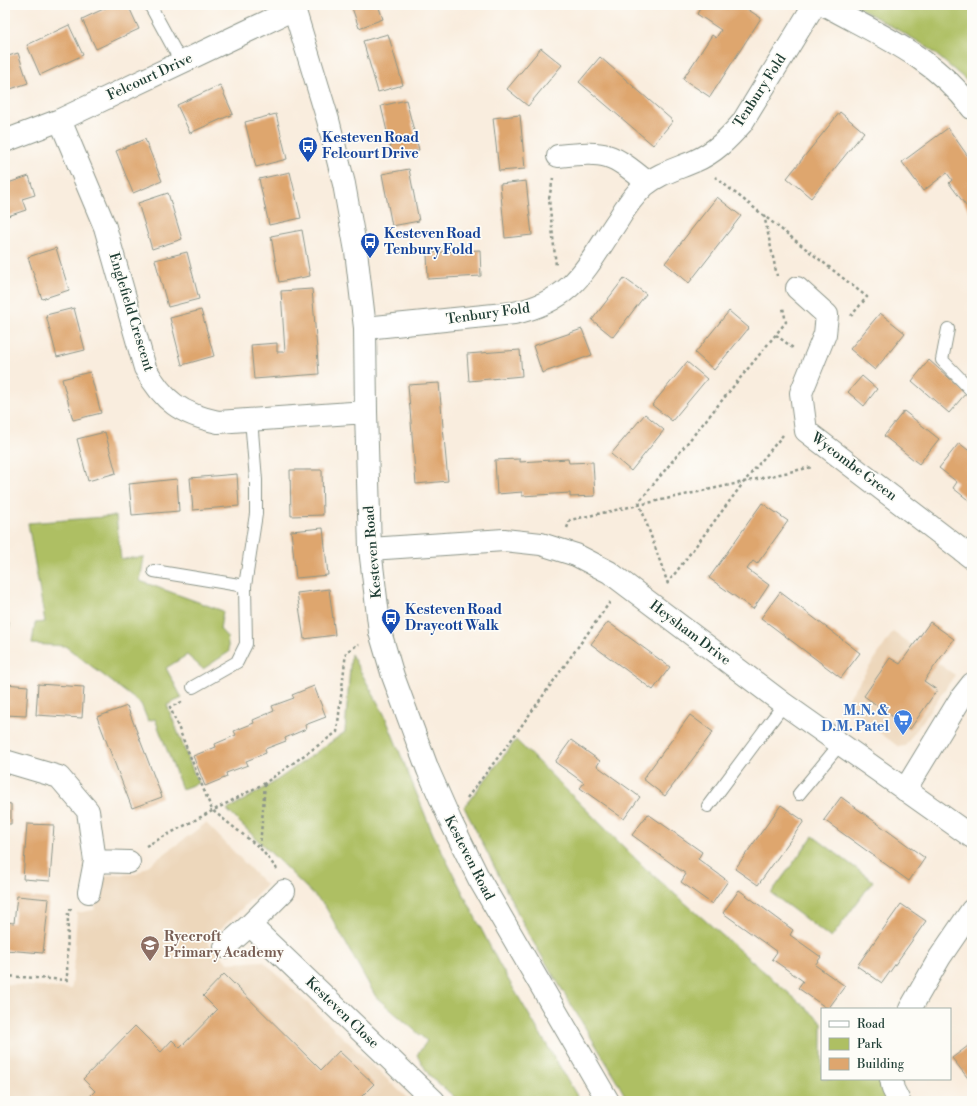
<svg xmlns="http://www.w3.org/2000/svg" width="977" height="1106" font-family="'Libre Bodoni',serif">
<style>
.built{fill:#edd7bb}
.green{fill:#aebf63;stroke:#667e4c}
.building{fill:#dea66e}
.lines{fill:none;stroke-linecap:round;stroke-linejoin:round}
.service-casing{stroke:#8c9589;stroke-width:14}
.minor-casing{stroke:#8c9589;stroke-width:24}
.path{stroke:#8c9589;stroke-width:2.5;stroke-dasharray:3 3;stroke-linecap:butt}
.service{stroke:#fff;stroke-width:12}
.minor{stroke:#fff;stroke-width:22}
.labels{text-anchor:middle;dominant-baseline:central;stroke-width:3.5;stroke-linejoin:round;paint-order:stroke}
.street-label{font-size:14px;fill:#1f3d34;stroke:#fdfcf7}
.transit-label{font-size:14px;font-weight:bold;fill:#164399;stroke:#fdfcf7;text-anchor:start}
.shop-label{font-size:14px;font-weight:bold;fill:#366cbe;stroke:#fdfcf7;text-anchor:end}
.education-label{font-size:14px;font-weight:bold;fill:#785e54;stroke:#fdfcf7;text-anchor:start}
</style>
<rect width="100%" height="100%" fill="#fdfcf7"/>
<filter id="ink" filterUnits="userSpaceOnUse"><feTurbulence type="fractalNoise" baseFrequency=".025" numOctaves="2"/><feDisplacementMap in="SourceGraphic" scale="8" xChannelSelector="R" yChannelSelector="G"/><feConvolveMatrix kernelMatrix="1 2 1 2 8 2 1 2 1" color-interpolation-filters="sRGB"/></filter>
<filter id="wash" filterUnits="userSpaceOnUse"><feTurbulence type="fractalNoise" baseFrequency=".012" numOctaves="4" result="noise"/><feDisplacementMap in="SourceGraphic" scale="16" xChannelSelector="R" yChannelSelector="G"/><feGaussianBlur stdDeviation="0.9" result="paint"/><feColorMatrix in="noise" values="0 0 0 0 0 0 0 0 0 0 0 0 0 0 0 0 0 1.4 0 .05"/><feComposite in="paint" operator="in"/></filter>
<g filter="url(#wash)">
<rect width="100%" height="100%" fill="#f9edde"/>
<path class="built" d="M893,632L955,675L905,746L899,747L843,706Z
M206,823L266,885L207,942L228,963L263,961L410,1101H5V984L72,989L77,913L94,910L105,875L137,874Z"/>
<path class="green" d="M854,5H972V87L967,81L926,46Z
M116,516L121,559L144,557L140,581L223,611L220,629L227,637L229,652L203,669L187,655L166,668L182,698L167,705L198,783L182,789L155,719L148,721L141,704L65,646L32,644L35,623L45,622L28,523Z
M351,654L384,714L433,834L499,964L580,1101H459L429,1075L417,1055L427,1041L376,997L325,906L227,810L273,783L345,732Z
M516,740L646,869L822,1022V1079H880L889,1101H628L609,1067L529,935L464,807Z
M813,836L873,881L831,938L771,893Z"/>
<g id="blocks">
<path class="building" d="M112,5H128L139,29L96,49L82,19Z
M351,5H378L383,19L359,28Z
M702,5H741L761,18L710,97L683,79L712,35L716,38L721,30L697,14Z
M69,25L83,55L40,75L27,45Z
M388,34L403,85L378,92L363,41Z
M541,48L562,65L528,106L507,89Z
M18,53L28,83L5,91V57Z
M600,57L673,121L653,145L579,82Z
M220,85L233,114L190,133L177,105Z
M406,100L419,150L393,157L381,106Z
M840,112L864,132L811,198L787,178Z
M276,114L287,159L256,167L245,122Z
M520,115L525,169L499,171L493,118Z
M948,128L972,162V214L949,183L952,180L947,173L923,191L902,162Z
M145,139L162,181L133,193L116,151Z
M409,169L419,221L392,226L382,174Z
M290,172L301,218L269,225L259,179Z
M29,176L35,195L22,199L26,210L5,217V184Z
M526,181L532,235L505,238L500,184Z
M168,193L182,239L152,249L138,203Z
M717,197L741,216L689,283L665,263Z
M302,230L310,276L279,282L271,236Z
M56,248L69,290L42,299L28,257Z
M480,250L481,276L428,279L427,253Z
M187,252L199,299L168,307L155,260Z
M624,278L646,294L613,337L592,320Z
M312,289L319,374L254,379L251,345L277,343V352H285L281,291Z
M74,308L85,350L57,357L46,315Z
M201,310L214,356L182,365L170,318Z
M729,311L749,328L714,370L695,353Z
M880,313L905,333L875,370L850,349Z
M582,329L592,355L542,373L533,346Z
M520,350L522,376L469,381L467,354Z
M929,360L966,393L949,413L912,381Z
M687,362L707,379L672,421L652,405Z
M90,372L101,413L73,420L62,379Z
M862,376L877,389L864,406L848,392Z
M439,383L448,481L416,484L408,385Z
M904,411L939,439L919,464L884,436Z
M645,414L664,430L631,471L611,454Z
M105,432L116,473L88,481L77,439Z
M959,443L972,453V503L953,488L957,482L939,468Z
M520,459V462L568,459L569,463L593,462L595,496L570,497V493L522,496V492L497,494L495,460Z
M290,470H322L323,515L291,516Z
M237,474L239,506L193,510L190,478Z
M177,479L179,511L132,515L129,484Z
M762,503L788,521L757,564L753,561L747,569L769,585L753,609L709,578Z
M323,528L328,575L296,578L291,531Z
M329,589L335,635L304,639L297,593Z
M780,592L860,653L841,678L761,618Z
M5,622H9L6,660H5Z
M608,622L670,667L653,690L591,644Z
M930,622L954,639L924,681L937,690L910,729L864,696L890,658L900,664Z
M5,684L28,686L26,716L5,715Z
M38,684L84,687L82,718L36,715Z
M314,686L326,717L305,725L306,729L285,738L286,741L265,749L266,753L246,761L248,765L226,773L227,777L205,786L193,756L216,747L215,744L236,735L234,731L254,723L253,720L274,711L272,706L294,698L292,695Z
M127,706L162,797L132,808L97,717Z
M690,715L713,732L665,796L643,779Z
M571,740L600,761L597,766L640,797L624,819L580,788L584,783L555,762Z
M841,797L925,858L909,881L824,820Z
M5,803L11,804V824H5Z
M781,805L804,821L758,885L735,869Z
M648,814L702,852L698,859L728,881L712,904L681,882L686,874L632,835Z
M27,824L54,825L50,881L23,879Z
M739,890L793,930L790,935L821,957L815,965L845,986L828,1009L798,988L803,981L772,959L777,952L723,913Z
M17,896L49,899L43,953L5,950V922L14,923Z
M901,904L926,921L882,983L857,966Z
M224,974L321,1070L339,1051L374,1084L357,1101H85L95,1091L83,1079L135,1026L161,1052L172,1040L180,1048L217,1010L203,996Z
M972,1043V1082H971L952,1058Z"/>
</g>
</g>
<g filter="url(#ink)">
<use href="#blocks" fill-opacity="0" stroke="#8c9589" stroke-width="1"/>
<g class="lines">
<defs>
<path id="service" d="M150,5L181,62
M948,329L942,360L972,391
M154,571L245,586
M193,687L237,662L246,644L245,586L256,514V480L251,419
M799,794L840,744
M708,806L784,704"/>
<path id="minor" d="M293,5L328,120L344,184L356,251L365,328L366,412L370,549L380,632L393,676L428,770L450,820L479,879L608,1101
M825,5C879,35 934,57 972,108
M60,120L105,227L145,368C163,401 181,414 218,422L366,412
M5,141L60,120L294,9
M558,156C607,151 610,152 648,183
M797,288L827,315L825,334L801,393L806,431L972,558
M365,328L514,313C575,300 586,267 618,220C625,208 633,196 644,186C659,173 677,169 695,161C714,153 728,139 742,123L814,5
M370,549L504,540L541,544L576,555L609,572L784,704L972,837
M5,761L59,777L88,811L95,861L89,892
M905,790L961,698L972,684
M95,861L129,862
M250,925L284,891
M225,947L250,925L434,1101
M910,1009L940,957L972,910
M891,1079L893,1089L899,1101"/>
</defs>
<use href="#service" class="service-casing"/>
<use href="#minor" class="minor-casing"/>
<path class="path" d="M715,177L867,297L851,316
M553,178L549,199L556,266
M764,215L777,276
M776,335L793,348
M567,528L570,520L812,467
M667,584L744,482L783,435
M668,584L639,502L786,322L783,308
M182,702L170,707L212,810L260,848L277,869
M467,798L512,739L610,602
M146,846L265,783L337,732L346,652L359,644
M260,847L265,783
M5,976L67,980L68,912L72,908"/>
<use href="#service" class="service"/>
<use href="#minor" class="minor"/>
</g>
</g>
<defs>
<symbol id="bus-pin" viewBox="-11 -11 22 30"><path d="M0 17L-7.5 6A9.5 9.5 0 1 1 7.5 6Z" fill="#1a4fb4" stroke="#fdfcf7"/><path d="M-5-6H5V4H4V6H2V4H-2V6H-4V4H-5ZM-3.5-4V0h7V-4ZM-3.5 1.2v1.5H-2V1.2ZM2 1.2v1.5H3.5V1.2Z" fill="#fff"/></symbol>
<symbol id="supermarket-pin" viewBox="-11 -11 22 30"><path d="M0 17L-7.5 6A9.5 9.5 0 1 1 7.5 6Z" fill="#3f7fe0" stroke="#fdfcf7"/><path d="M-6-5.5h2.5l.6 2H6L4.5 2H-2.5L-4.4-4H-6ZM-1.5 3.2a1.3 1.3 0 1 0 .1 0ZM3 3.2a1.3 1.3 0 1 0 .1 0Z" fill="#fff"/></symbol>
<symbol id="school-pin" viewBox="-11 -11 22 30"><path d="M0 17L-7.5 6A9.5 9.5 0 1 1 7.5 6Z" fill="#8d6e63" stroke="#fdfcf7"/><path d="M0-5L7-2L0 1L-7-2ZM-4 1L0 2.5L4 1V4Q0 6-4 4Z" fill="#fff"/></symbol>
</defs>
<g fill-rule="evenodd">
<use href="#bus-pin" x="297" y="135" width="22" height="30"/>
<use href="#bus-pin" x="359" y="231" width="22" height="30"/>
<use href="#bus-pin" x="380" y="607" width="22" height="30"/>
<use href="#supermarket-pin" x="892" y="708" width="22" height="30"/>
<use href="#school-pin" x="139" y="934" width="22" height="30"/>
</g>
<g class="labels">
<g class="street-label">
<text transform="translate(150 77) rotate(-25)">Felcourt Drive</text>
<text transform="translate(760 91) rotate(-57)">Tenbury Fold</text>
<text transform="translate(131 312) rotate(73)">Englefield Crescent</text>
<text transform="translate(488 314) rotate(-8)">Tenbury Fold</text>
<text transform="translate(854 467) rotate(37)">Wycombe Green</text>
<text transform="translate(373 552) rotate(-95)">Kesteven Road</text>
<text transform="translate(690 633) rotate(37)">Heysham Drive</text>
<text transform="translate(469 858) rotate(63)">Kesteven Road</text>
<text transform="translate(342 1013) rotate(44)">Kesteven Close</text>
</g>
<g class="transit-label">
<text x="322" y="138">Kesteven Road<tspan x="322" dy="16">Felcourt Drive</tspan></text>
<text x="384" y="234">Kesteven Road<tspan x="384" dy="16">Tenbury Fold</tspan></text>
<text x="405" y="610">Kesteven Road<tspan x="405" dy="16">Draycott Walk</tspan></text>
</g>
<g class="shop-label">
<text x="889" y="711">M.N. &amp;<tspan x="889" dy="16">D.M. Patel</tspan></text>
</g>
<g class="education-label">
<text x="164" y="937">Ryecroft<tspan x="164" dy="16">Primary Academy</tspan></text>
</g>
</g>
<rect width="977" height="1106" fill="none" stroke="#fdfcf7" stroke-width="20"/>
<rect x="821" y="1008" width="130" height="72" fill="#fdfcf7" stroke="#a4b0a9"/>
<rect x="829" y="1021" width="20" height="6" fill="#ffffff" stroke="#a4b0a9"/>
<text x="857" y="1028" font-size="12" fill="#1f3d34">Road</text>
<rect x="829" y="1038" width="20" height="12" fill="#aebf63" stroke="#a4b0a9"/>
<text x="857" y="1048" font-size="12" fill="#1f3d34">Park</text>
<rect x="829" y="1058" width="20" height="12" fill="#dea66e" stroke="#a4b0a9"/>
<text x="857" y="1068" font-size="12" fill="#1f3d34">Building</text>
</svg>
